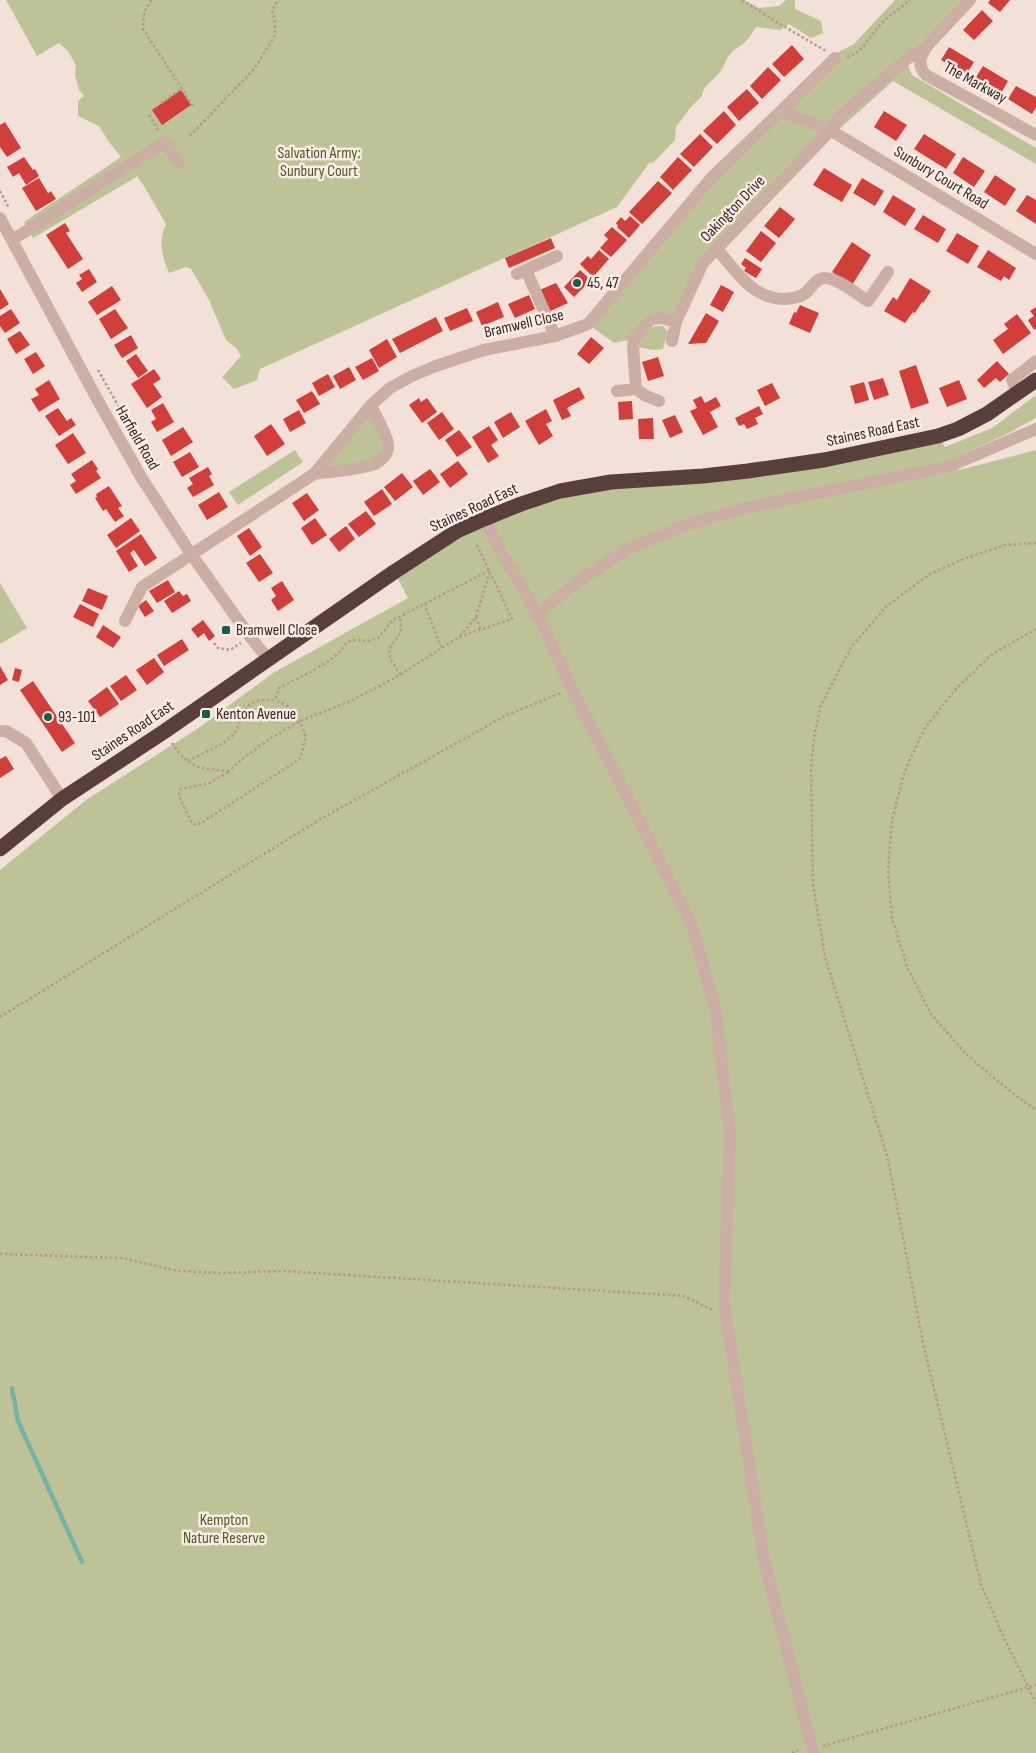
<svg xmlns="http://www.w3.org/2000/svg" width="1036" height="1753" font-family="'Sofia Sans Condensed',sans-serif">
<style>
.green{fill:#bec397}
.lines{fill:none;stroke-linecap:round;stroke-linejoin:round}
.stream{stroke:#75b3a8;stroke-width:4.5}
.building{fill:#d03f3a}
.path{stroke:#b8978e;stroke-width:2.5;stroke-dasharray:2.5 2.5;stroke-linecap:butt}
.minor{stroke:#ccaea4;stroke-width:12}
.highway{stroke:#593f3c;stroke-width:15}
.poi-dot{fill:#185c52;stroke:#fbece5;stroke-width:2}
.labels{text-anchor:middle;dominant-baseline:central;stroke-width:5;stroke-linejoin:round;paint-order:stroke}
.street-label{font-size:16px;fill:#372826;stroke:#fbece5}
.park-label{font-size:16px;fill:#505728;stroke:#fbece5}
.poi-label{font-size:16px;fill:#372826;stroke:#fbece5;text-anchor:start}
</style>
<rect width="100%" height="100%" fill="#f3e1d9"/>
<path class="green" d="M6,0H744L759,8L779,6L786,0H795V9L821,21L823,33L811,38L789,24L780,30L756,27C753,31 750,37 747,40C743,45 736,48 732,52C725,59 725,66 720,72C714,80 702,86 702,96L691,107L676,127L675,140L653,163L650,162L617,207L260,369L257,380L234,389L222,377L241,356L236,348L226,340L209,300L191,269L186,267L169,273C162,256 158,241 166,224L144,186L138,178V176L33,238L24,222L121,157L109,142L99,126L78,116V101L84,96L79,90L75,75L76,65L68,51L59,43L37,56Z
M895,0H970L906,61L912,75L1036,148V164L893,81L835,133L717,249L676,322L662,318L634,339L614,343L588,324L659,240L835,54L854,44Z
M655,326H663L668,332L663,349L653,350L637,347L644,332Z
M1036,395V416L1034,419L1007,434L952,459L959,470L1036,450V1753H0V870L86,800L200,727L273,673L408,598L394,572L521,504L651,480L938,436L945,447L992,428Z
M371,405L387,441L383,458L314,474Z
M295,450L303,462L238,505L229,492Z
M0,583L27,628L0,644Z"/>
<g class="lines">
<path class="stream" d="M12,1388L18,1421L82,1562"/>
</g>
<path class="building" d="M990,0H1010L1000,12L988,3Z
M982,10L993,21L974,40L963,30Z
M792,45L804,59L784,77L772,64Z
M949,47L974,62L966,75L941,60Z
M983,66L1008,81L1000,95L974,80Z
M768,67L781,80L762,99L750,86Z
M1016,86L1036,97V107L1032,114L1008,99Z
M747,89L759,103L739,121L727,107Z
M181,90L191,105L162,125L152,110Z
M724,111L736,125L717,144L703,131Z
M884,111L907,125L896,141L874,127Z
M5,122L21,148L7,157L0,147V125Z
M700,134L713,147L694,167L680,154Z
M924,134L956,154L946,169L914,149Z
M24,157L33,170L35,169L39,176L26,185L19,173L13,177L7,167Z
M678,157L692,170L673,190L660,177Z
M963,157L985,171L974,187L953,173Z
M824,168L852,185L842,202L813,185Z
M995,175L1016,189L1005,206L984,192Z
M39,178L48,193L51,191L56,199L36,211L22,188Z
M862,178L884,191L875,206L853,193Z
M658,181L672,193L642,224L629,212Z
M893,195L916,209L905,226L883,212Z
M1027,195L1036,200V224L1016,211Z
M780,207L795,219L779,238L764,226Z
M923,215L946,229L938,243L914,229Z
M630,216L640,225L629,238L617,227L618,226L616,223L621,217L625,221Z
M65,223L70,231L66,233L83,259L68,269L46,235Z
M612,227L627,240L611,257L600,248L608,239L604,235Z
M761,231L776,243L761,262L746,251Z
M957,233L979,246L968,264L946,251Z
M551,238L555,248L509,268L505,258Z
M852,242L871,255L852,285L832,272Z
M599,250L609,259L593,277L580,264L588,256L591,259Z
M988,250L1016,268L1009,280L1004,276L1001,281L977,267Z
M745,258L762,269L756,278L744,271L746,268L741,264Z
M89,269L97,282L82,292L76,283L82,279L79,275Z
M580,270L591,280L574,297L564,287Z
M910,278L931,291L923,303L922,302L915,313L913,312L905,323L884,311L893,297L897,300Z
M556,283L568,303L546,313L537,291Z
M721,285L734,292L723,312L710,305Z
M112,286L121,300L97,315L88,302Z
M0,289L9,304L0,310Z
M529,295L535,309L515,318L508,304Z
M498,302L504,317L482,326L476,312Z
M800,305L819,313L810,333L789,324L794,312L796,313Z
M1036,307V328L1034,330L1028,320L1034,316L1030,311Z
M467,308L473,321L450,331L444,318Z
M11,309L20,323L5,333L0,326V316Z
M115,309L128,328L111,339L99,319Z
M706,313L719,321L706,343L688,344Z
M1017,314L1031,333L1003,354L993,340L1008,329L1004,324Z
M436,317L443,331L400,353L392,339Z
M20,331L30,345L16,354L7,339Z
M131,335L138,348L122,358L114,345Z
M591,337L604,348L589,364L577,354Z
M387,339L397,357L379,368L369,350Z
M36,352L45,366L33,374L24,359Z
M136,354L148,371L138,378L126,361Z
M658,357L664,376L648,381L642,362Z
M372,358L379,371L363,380L355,367Z
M997,361L1009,374L1000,382L996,378L984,388L977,380Z
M916,365L929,403L911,409L899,371Z
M349,367L356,380L340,389L333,376Z
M154,369L161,379L153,384L162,397L147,408L131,384Z
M328,374L335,387L319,396L312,383Z
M883,378L889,395L874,400L868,382Z
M49,380L60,399L39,412L31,399L39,395L35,389Z
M959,380L967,399L947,407L939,388Z
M864,382L869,400L855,404L850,386Z
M772,383L780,398L765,406L757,390Z
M579,387L585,398L567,408L571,416L562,420L553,400Z
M312,391L320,404L304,413L296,400Z
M701,396L705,403L716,397L721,406L710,412L718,427L703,435L690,411L697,408L693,400Z
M419,398L421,402L427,398L437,412L422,423L409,405Z
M632,401L633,419L619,420L618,402Z
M163,403L174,422L157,432L151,422L156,419L151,410Z
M759,406L763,414L755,418L758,424L747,429L744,424L739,426L735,418Z
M58,408L67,421L71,418L76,425L59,436L45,416Z
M546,409L552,421L546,424L553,436L539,445L525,421Z
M299,410L306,423L290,432L283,419Z
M442,412L454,429L439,440L427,423Z
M511,412L520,427L503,438L494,422Z
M675,415L683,432L670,438L662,420Z
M653,418L654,439H639L638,419Z
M271,424L285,444L267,456L254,436Z
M489,426L498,440L491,445L499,456L488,463L472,437Z
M183,427L193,442L171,456L162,440Z
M459,430L472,447L457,457L445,440Z
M73,433L86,453L68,464L55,445Z
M190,452L199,467L182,477L173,462Z
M92,460L98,469L96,471L101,478L76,494L70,485L76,481L71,474Z
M458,461L468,474L450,488L440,474Z
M208,467L212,474L209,476L214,485L193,497L187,488L193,484L189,478Z
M430,469L440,482L423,495L413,481Z
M402,473L413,487L395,501L384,487Z
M109,486L122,506L118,508L124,516L115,522L106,509L103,511L95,498L97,497L96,494Z
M382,489L392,504L374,516L364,502Z
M219,492L228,507L207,520L198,505Z
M307,493L319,510L304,521L292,503Z
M366,511L376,524L359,537L348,524Z
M131,518L140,531L116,548L107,535Z
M315,518L327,535L312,545L301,528Z
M346,526L355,539L339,552L329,539Z
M249,528L262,547L250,556L237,536Z
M141,534L157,558L145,566L134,550L130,553L138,566L129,572L116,551Z
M260,554L273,573L259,582L246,563Z
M168,580L175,592L157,603L149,591Z
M282,581L294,600L278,611L271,600L276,596L271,588Z
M88,588L108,596L102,610L82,601Z
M179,591L183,596L187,594L191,601L172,613L164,601Z
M146,600L154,611L145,617L138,606Z
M80,604L99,614L93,627L73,617Z
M203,620L215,636L209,641L204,633L198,638L191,629Z
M103,625L121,637L113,648L96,637Z
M182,639L189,650L164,666L157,655Z
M154,658L164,672L147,685L136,670Z
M0,666L8,680L0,685Z
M15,668L22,670L19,682L12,680Z
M126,675L137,690L121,701L110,686Z
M33,681L75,743L62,752L20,690Z
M107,687L119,704L100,717L88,701Z
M6,756L14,769L0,778V759Z"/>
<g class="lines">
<path class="path" d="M151,0L144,12L143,29L193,106
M742,0L785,27L826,51
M847,57C863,53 868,38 878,27C887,17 899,9 910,0
M161,103L181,89
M149,115L158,130
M190,136L255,68L275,35V22L272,10L278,0
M0,191L9,208
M98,370L120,409
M1036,543L1005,545L966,558L930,574L887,606L852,646L821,705L814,737L811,768L813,884L825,957L888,1159L923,1343L981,1584L1001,1632L1036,1703
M426,603V609L442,648
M476,617L480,629
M1036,629L991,655L954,691L924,729L904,773L892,821L888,870L892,919L908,969L931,1014L967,1055L1007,1089L1036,1110
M460,636L476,617L490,572
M214,643L218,648L230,650L241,643
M400,675L390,658L389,649C398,634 403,637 400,617
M172,743C191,770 199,768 229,771L241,760L268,740L300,721L351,701L400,675L459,637L512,619L477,545
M188,761C199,755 223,745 232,736C237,731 238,725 241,719C247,701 258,699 275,700L279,688C299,677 335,663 346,643L353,640L370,641L379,637L393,620L490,570
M228,772L210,783L181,789L179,792V797L192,823L196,825L201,823L300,759L306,737L300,721L288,706L275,700
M0,1017L319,820L507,715L561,693
M0,1254L122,1258L178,1271L221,1273L283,1271L684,1296L713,1310
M823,1746L1036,1685
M792,1753L798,1750"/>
<path class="minor" d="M926,48C919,57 918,66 926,75L1036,135
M781,111L835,58
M0,218L97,399L141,477L191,554L251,638L269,660
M12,240L165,142L179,163
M717,249C736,271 752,299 785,299C791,298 799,298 804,294C811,290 814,279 824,278C837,277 858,295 868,301L888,272
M526,270L555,336
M517,274L557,256
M672,341L676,322L703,263L830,131L840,116L907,59L927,46L970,0
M617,391L636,389
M1018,394L1012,380L1036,361
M659,401L646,396L636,389L633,346L634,339L651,319L662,318L676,322
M314,474C328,472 363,469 375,464C380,461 387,455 388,449C390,439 375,415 371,405
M484,519L503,556L520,583L545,629L572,689L692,924L716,1013L730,1134L724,1303L764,1560L813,1753
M537,614L580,580L626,550L680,527L740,509L950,466L1036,429
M125,621L142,587L314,474L371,405L390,388L412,376L436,366L484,350L555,336L588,324L712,177L781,111L835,133L1036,254
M0,731H6L26,743L62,799"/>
<path class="highway" d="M0,849L62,799L165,731L394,572L457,531L484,519L521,504L560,491L611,482L703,476L748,471L824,460L938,436L958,429L987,414L1036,380"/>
</g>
<g class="poi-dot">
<circle cx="577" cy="283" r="5"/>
<rect x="221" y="625" width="10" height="10" rx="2.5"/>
<rect x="201" y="709" width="10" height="10" rx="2.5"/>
<circle cx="48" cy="717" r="5"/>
</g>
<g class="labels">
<g class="street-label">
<text transform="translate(975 83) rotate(29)">The Markway</text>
<text transform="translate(941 178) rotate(31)">Sunbury Court Road</text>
<text transform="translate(733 209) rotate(-46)">Oakington Drive</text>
<text transform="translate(524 324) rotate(-13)">Bramwell Close</text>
<text transform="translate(873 432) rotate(-12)">Staines Road East</text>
<text transform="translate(137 438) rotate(60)">Harfield Road</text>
<text transform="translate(474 508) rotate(-25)">Staines Road East</text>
<text transform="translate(133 731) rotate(-34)">Staines Road East</text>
</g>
<g class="park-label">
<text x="319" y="153">Salvation Army:<tspan x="319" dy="18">Sunbury Court</tspan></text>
<text x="224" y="1520">Kempton<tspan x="224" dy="18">Nature Reserve</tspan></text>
</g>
<g class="poi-label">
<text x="587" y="283">45, 47</text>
<text x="236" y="630">Bramwell Close</text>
<text x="216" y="714">Kenton Avenue</text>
<text x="58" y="717">93-101</text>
</g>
</g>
</svg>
